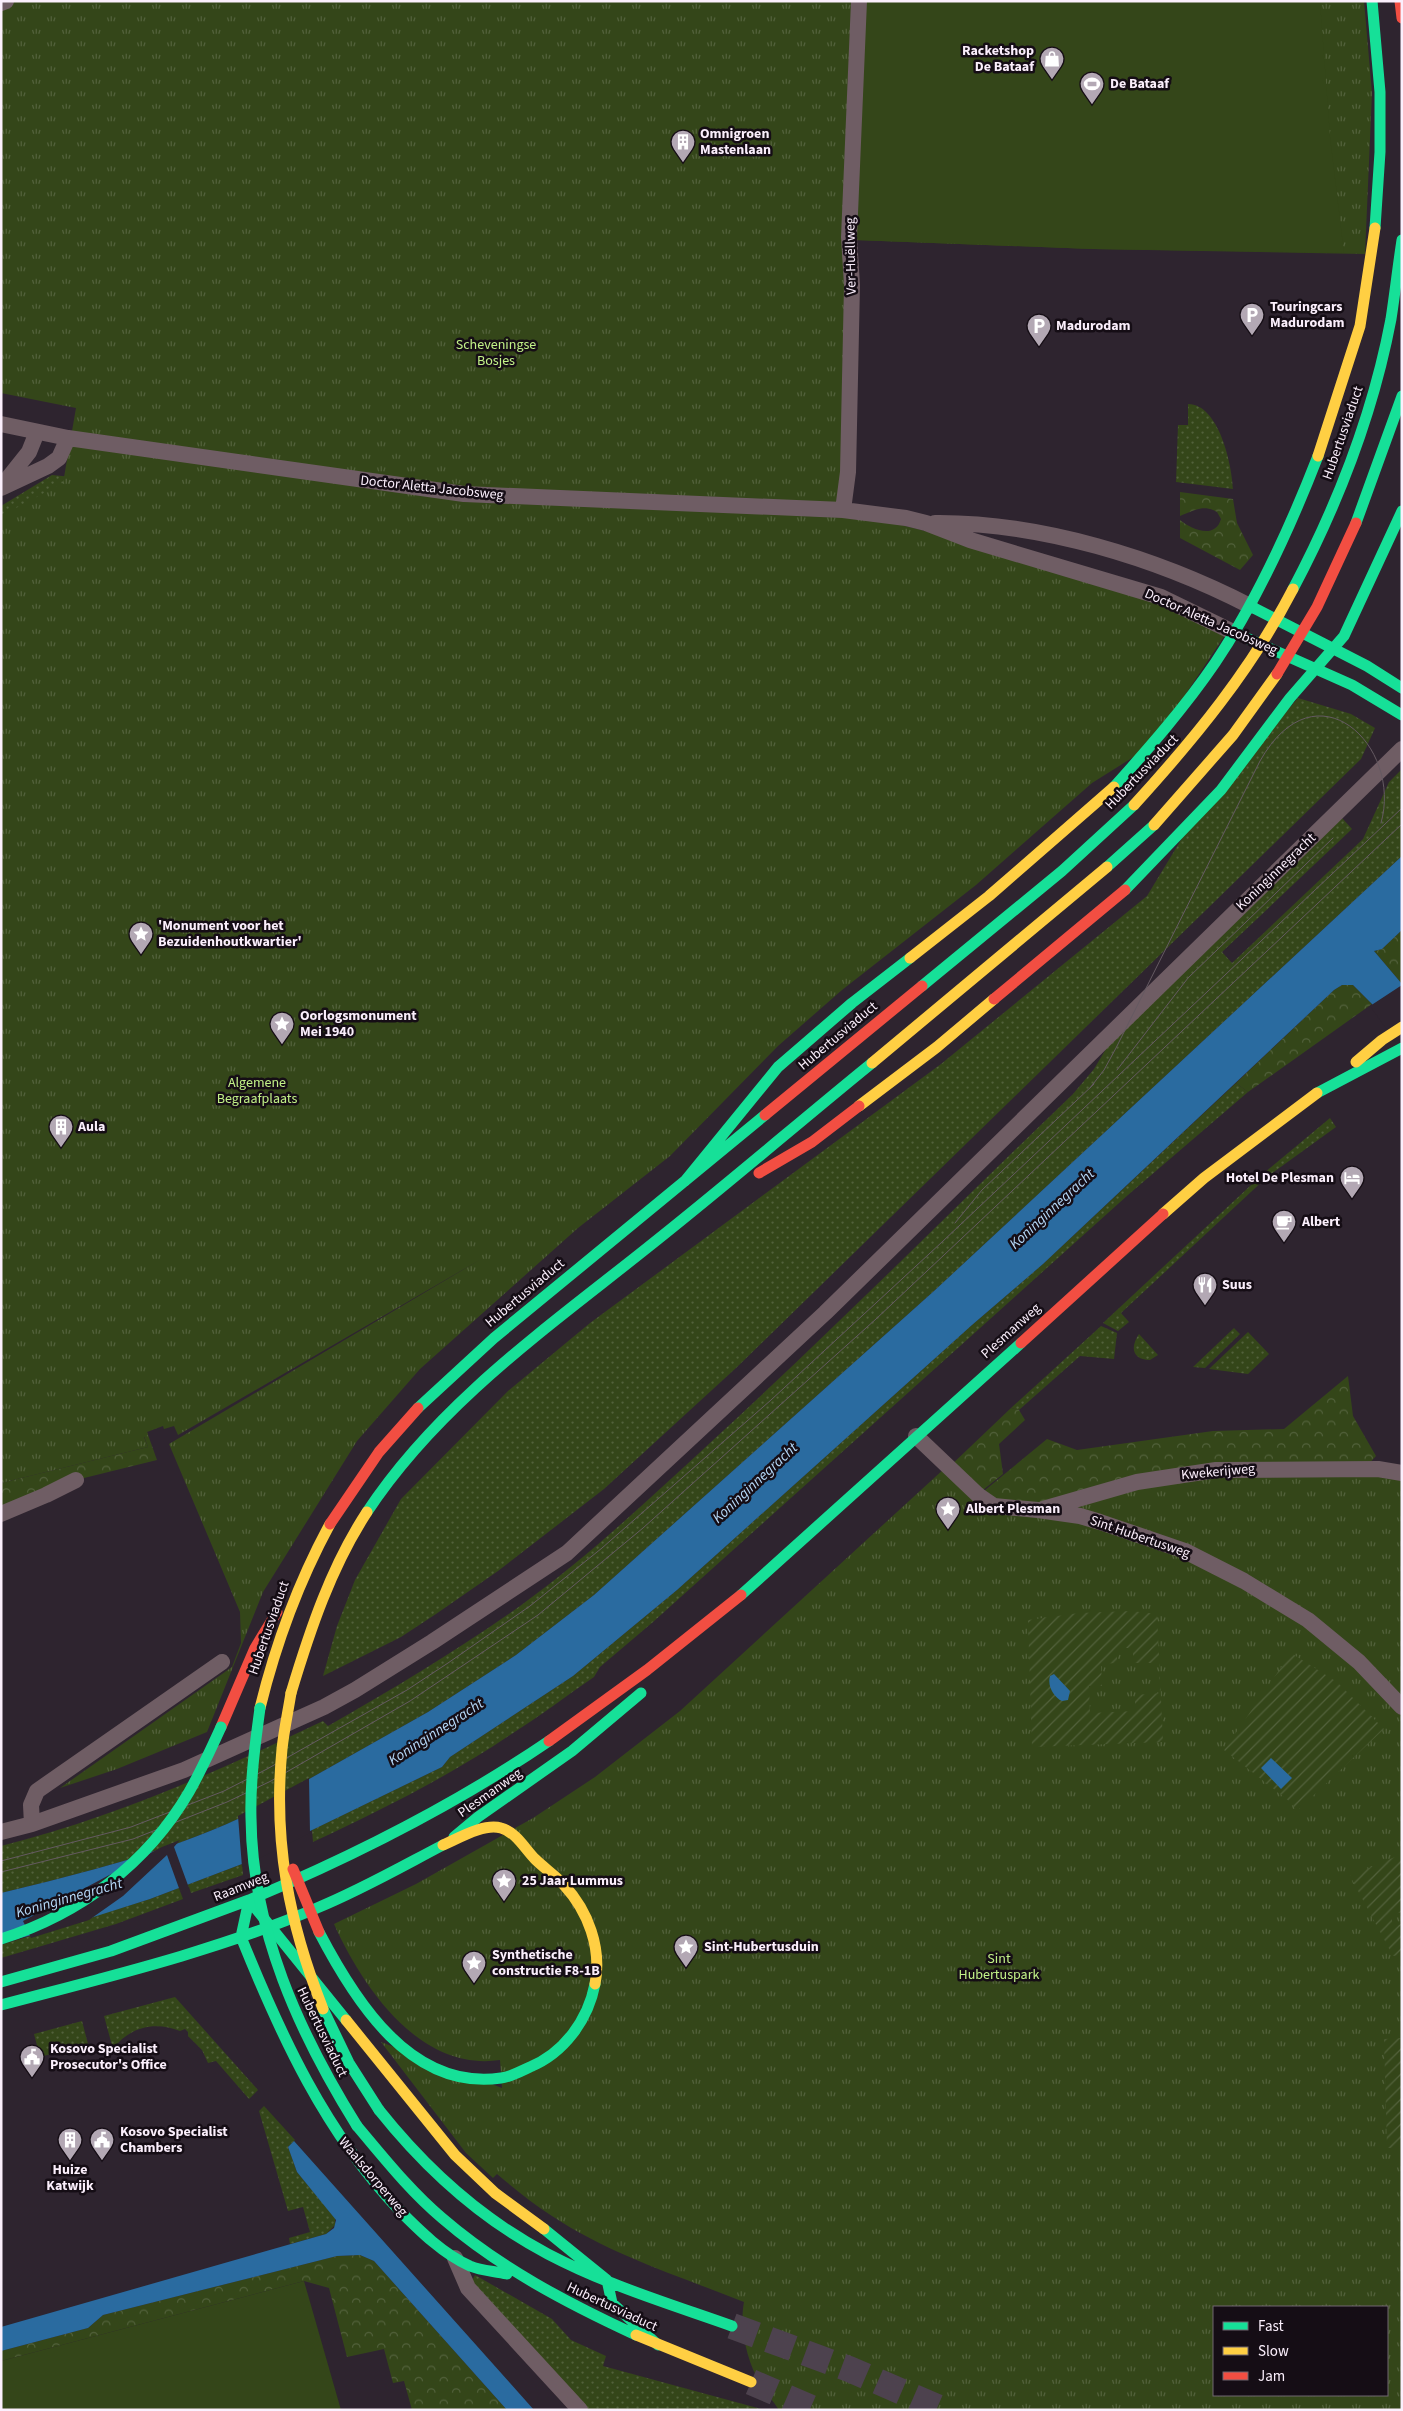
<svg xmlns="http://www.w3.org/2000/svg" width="1403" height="2411" font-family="'Source Sans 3',sans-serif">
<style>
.grass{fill:url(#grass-dots)}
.forest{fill:url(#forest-crowns)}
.park{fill:url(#park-tufts);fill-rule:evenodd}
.garden{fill:url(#garden-furrows);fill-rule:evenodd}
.pitch{fill:#344619}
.water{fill:#2a6ba0}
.pier{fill:#2e242f}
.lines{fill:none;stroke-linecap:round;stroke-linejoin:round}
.primary-tunnel{stroke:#4d424e;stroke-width:26;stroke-dasharray:26 13;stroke-linecap:butt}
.street{stroke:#6f5d64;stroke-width:16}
.fast{stroke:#16e098;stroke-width:11}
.slow{stroke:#ffcf43;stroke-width:11}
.jam{stroke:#f24e42;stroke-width:11}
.tram{stroke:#655a62;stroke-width:1}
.fast-bridge{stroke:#16e098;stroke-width:11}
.slow-bridge{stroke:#ffcf43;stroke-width:11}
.jam-bridge{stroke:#f24e42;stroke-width:11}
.labels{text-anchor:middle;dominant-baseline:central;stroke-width:5;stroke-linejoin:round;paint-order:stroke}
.poi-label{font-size:14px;font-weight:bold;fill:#fbeffc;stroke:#150d15;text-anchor:start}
.street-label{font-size:14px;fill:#fbeffc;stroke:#150d15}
.park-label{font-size:14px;fill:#c2f288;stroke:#150d15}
.water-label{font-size:15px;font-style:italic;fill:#b5d8f8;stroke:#150d15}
</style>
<defs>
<pattern id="grass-dots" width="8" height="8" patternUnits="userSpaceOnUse" patternTransform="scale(1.25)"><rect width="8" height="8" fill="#344619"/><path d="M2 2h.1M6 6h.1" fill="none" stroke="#52613b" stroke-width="1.8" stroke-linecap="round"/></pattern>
<pattern id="forest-crowns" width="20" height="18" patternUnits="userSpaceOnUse" patternTransform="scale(1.25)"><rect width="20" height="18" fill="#344619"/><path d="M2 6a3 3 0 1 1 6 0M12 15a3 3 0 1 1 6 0" fill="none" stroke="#52613b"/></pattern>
<pattern id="park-tufts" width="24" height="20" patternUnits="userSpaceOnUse" patternTransform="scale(1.25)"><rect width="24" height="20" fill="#344619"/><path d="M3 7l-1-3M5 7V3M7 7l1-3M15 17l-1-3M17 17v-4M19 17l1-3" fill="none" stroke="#52613b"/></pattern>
<pattern id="garden-furrows" width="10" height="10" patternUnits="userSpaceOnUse" patternTransform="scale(1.25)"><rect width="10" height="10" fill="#344619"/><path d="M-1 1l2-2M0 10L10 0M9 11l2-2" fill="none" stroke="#52613b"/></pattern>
</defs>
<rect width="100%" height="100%" fill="#2e242f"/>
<path class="grass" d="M1188,404C1219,404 1232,465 1233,489L1176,482L1178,425H1188Z
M52,475L103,480L1,524V506Z
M1298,698L1351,714L1375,728L1361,759L736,1368L604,1489L498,1571L436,1614L401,1637L323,1676L337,1626L355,1580L401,1499L508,1391L590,1323L941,1064L1147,896L1190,825Z
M1402,769V856L934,1291L594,1595L516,1655L428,1712L240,1818C164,1853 83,1873 1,1893V1846C113,1818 219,1771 323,1721L328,1726C393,1689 458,1650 520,1606C588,1557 649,1499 711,1442C834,1329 952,1210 1073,1094L1094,1069L1109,1044L1342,818L1352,829L1222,952L1232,963L1363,839L1389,782Z
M1236,1083L1248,1092L1128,1195L653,1622L600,1667L594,1677C566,1696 539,1717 510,1735C448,1777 381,1810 313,1842L312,1830L442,1767L450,1757L573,1676L677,1590L972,1325L1043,1264Z
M1330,1118L1336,1127L1267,1177L1121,1313L1129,1322L1118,1331L1103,1323L1264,1173Z
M1101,1326L1117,1333L1114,1359L1080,1356L1019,1410L1011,1408Z
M1234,1328L1240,1334L1205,1368L1193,1367Z
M1248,1332L1269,1354L1248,1374L1209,1369Z
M1139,1334L1158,1355L1150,1360C1132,1360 1130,1347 1139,1334Z
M242,1864L243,1875L191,1893L189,1887L180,1891L183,1899L116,1924L1,1958V1945L150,1899Z
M175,1997L258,2090L249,2099L216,2061L208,2063L202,2050L188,2036V2032L185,2029L180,2031C155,2021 129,2027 113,2049L104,2016Z
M82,2021L88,2044L40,2057L34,2034Z
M264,2106L295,2140L288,2147L297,2172L335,2218V2225L326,2234L290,2244L289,2238L310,2232L303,2207L288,2211L259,2111Z
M475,2275L552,2319L571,2340L606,2356L603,2366L765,2410H588L471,2283Z"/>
<path class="forest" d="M1180,492L1233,499L1237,523L1253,555L1240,570L1180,538V520C1191,529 1215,540 1221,519L1217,512C1203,504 1194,511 1180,516Z
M1402,930V984L1374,951L1382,949Z
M1342,985H1353L1372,1004L1248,1092L1236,1083L1334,990Z
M1348,1376L1353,1416L1376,1456L1366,1467L1021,1506L979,1495L1047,1439L1077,1450L1213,1431L1284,1429Z
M1011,1408L1019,1410L1025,1420L999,1444L1003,1474L978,1494L947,1469Z
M147,1432L157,1460L76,1480L1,1514V1483L148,1447L144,1436Z
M360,2255L374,2261L507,2410H412L404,2381L393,2383L384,2349L347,2357L329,2288L304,2281L1,2361V2351L88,2328L103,2315L337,2256Z"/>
<path class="park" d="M1,1H1364L1372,93L1365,254L1092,249L855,240L843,510L1031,558L1229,629L1151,746L1092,783L976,885L842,990L778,1046L670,1156L578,1228L420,1369L357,1441L263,1592L207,1732L117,1769L60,1788L232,1667L241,1643L240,1612L169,1444L483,1258L178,1435L174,1426L164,1429L163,1426L147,1432L148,1435L144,1437L148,1447L1,1483V516L63,483L76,408L1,393Z
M945,1468L977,1495L1020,1507L1215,1475L1402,1476V2410H779C773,2401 766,2393 761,2385C747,2362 739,2328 744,2302C679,2276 611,2255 552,2216C533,2204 515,2189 497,2174L493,2178L466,2153L381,2042L502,2088L500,2060C420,2072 363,1988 334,1924L416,1884L533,1818L595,1777L680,1711ZM1214,2307H1387V2395H1214Z"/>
<path class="garden" d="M1131,1611L1157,1614L1163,1742L1032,1747L1028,1620L1079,1613ZM1117,1648H1133V1663H1159L1160,1693L1135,1695V1711L1090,1713L1089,1686H1102L1101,1664L1117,1663Z
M1291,1653L1337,1682L1384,1729L1297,1811L1289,1801L1224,1750Z
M1402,1854V1912L1391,1915L1393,1926L1402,1924V1955L1393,1956L1350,1876Z
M1402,2038V2148H1387L1384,2039Z"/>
<path class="pitch" d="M859,1H1320L1330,137L1344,253L1092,249L855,240Z
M304,2281L341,2410H1V2361Z"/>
<path class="water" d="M1402,856V930L1382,949L1374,951L1402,984V1048L1372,1004L1353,985H1342L1334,990L1043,1264L972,1325L677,1590L573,1676L450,1757L442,1767L242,1864L150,1899L59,1928L1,1943V1893C83,1873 164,1853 240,1818L428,1712L516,1655L594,1595L934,1291Z
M1054,1674L1070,1691L1068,1700L1062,1701C1054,1697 1047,1686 1050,1676Z
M1271,1758L1292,1778L1281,1789L1261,1768Z
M294,2141L534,2410H507L374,2261L360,2255L337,2256L103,2315L88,2328L1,2351V2327L326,2234L334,2228L336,2220L297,2172L288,2147Z"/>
<path class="pier" d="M1402,985V1051L1370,1006Z
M309,1778L310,1833L242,1867L238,1816Z
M180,1840L174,1847L189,1888L180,1891L167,1855L123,1896L89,1920L31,1938L23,1921L162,1847Z"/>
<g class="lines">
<path class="primary-tunnel" d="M732,2326L849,2369L944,2410
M751,2382L816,2410"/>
<path class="street" d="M1,3L6,1
M1,424L68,438L464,494L843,510L906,518L926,523L970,540L1161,597L1233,632
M1,487L29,452L37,432
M1,488L48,466L59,458L68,438
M843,510L848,472L852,285L849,237L859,1
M935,523C1040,522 1157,558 1250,606
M916,1436L978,1495L994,1506L1038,1510L1080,1516L1100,1522L1185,1551L1244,1581L1308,1620L1359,1662L1402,1707
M1043,1509L1137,1482L1216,1470L1378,1469L1402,1473
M1,1514L46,1495L76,1480
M32,1824L31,1805L37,1791L222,1662
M1,1832L32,1824L184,1770L324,1707L355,1690L432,1642L567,1553L825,1313L1402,749
M455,2258L468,2288L580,2410"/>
<path class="fast" d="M1372,1L1380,92V152L1375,228
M1250,606L1367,666L1402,688
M1233,632L1352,685L1402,715
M1114,787C1149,748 1185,707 1215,663C1258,599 1290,528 1318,456
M1107,867L1154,825
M1125,890L1221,790L1290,698L1344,636L1402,511
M922,986L1062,871L1134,805
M1317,1093L1402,1048
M685,1181L778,1067L852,1003L910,958
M418,1408L494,1338L765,1115
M367,1512C438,1404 548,1327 647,1248C723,1188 797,1124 872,1063
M741,1595L1021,1343
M454,1837L478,1817L572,1751L641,1693
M319,1932C355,2001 411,2091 501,2078C511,2077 521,2071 530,2067C564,2053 588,2020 595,1984
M241,1937L249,1900C354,1856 455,1805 549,1741
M241,1937C281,2036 325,2132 399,2210C420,2231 443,2254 470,2266C482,2271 495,2271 507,2274
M1,1982L111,1951L249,1900L346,2020
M1,2005C107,1977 216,1951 317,1908C361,1890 401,1867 443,1845
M379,2110C426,2169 481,2219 548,2254C607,2285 670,2304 732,2326
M357,2126C384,2158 410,2191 442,2218C500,2268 567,2303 636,2335
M544,2229L607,2280L612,2303L658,2345"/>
<path class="slow" d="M1318,456L1360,326L1375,228
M910,958L989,896L1114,787
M1356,1062L1382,1040L1402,1027
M872,1063L1107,867
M859,1106L937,1047L994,999
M1163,1214L1204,1178L1317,1093
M291,1693C310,1630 331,1567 367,1512
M260,1708C276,1643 298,1583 330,1524
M443,1845C459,1838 484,1823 501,1828C516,1832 525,1849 535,1859C544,1868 555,1875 564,1885C588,1911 602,1948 595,1984
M346,2020L455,2155L495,2193L544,2229
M636,2335L751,2382"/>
<path class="jam" d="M1400,1L1402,18
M994,999L1125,890
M765,1115L922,986
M759,1173L812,1142L859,1106
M1021,1343L1163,1214
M330,1524L379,1452L418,1408
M221,1727L255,1648L277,1612
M549,1741L647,1670L741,1595"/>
<path class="tram" d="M1117,1070L1188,978L1333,838
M1090,1088L1104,1070L1116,1048L1260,761C1316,662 1403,746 1381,823
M955,1223L982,1190L1094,1084
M1,1861L131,1827L224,1791L267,1769L407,1690L448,1663L530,1606L602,1548L771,1400L942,1242L1402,808
M1,1872L133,1839L227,1802L271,1781L410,1701L538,1615L643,1528L876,1319L1402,824"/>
<path class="fast-bridge" d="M1356,523L1402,396
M1293,589C1338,504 1373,414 1391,319C1395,293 1398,266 1402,240
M260,1708C255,1745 250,1781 251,1818C252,1930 299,2033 357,2126
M1,1939C80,1914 147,1864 189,1792C201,1771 211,1749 221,1727
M323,2009L349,2063L379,2110"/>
<path class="slow-bridge" d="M1134,805C1195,738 1251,670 1293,589
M1154,825L1233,735L1277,674
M291,1693C288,1712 284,1730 282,1749C273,1842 289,1923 323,2009"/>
<path class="jam-bridge" d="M1277,674L1317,607L1356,523
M293,1869L319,1932"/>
</g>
<defs>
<symbol id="shop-pin" viewBox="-11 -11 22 30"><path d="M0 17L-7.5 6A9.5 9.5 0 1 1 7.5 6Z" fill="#b3a8b4" stroke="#150d15"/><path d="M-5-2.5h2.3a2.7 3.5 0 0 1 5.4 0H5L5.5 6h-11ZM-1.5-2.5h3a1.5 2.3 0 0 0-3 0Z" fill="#fff"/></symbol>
<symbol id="stadium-pin" viewBox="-11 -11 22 30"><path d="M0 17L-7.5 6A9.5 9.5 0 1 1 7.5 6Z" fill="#b3a8b4" stroke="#150d15"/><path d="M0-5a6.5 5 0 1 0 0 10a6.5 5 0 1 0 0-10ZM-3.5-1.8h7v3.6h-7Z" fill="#fff"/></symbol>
<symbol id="building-pin" viewBox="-11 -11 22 30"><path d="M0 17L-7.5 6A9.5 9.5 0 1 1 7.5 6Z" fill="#b3a8b4" stroke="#150d15"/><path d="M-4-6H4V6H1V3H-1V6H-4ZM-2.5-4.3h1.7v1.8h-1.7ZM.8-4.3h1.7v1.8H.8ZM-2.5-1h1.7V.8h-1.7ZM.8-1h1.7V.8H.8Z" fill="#fff"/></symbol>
<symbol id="parking-pin" viewBox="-11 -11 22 30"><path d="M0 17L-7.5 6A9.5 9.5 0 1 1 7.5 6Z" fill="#b3a8b4" stroke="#150d15"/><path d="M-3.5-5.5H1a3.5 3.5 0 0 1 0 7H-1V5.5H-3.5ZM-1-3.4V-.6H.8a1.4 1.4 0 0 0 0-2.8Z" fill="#fff"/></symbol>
<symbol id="sight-pin" viewBox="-11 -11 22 30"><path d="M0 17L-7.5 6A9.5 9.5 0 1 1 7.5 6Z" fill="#b3a8b4" stroke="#150d15"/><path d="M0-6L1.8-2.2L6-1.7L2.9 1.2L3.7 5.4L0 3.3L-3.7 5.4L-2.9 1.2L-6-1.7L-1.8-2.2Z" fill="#fff"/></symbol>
<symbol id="hotel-pin" viewBox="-11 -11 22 30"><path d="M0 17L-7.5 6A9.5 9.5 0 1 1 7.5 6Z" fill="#b3a8b4" stroke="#150d15"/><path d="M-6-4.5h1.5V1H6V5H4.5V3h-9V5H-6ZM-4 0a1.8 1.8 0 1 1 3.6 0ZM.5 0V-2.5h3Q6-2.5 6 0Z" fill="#fff"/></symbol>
<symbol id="cafe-pin" viewBox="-11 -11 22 30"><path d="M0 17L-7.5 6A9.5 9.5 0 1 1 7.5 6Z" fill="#b3a8b4" stroke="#150d15"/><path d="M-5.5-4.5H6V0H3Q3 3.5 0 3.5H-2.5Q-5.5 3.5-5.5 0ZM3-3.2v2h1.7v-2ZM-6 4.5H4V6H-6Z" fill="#fff"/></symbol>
<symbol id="restaurant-pin" viewBox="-11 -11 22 30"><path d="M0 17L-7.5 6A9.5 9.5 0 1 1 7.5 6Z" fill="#b3a8b4" stroke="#150d15"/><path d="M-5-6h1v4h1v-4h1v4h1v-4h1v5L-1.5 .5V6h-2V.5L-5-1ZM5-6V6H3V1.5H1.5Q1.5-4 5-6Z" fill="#fff"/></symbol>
<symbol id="civic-pin" viewBox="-11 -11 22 30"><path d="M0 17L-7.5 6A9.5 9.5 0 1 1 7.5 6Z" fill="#b3a8b4" stroke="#150d15"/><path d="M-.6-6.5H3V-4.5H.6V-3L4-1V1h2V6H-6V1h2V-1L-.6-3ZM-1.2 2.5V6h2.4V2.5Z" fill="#fff"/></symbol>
</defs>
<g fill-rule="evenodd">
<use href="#shop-pin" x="1038" y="45" width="28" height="38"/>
<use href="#stadium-pin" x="1078" y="70" width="28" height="38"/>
<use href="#building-pin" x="669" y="128" width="28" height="38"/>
<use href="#parking-pin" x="1238" y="301" width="28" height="38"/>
<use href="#parking-pin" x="1025" y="312" width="28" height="38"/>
<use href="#sight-pin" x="127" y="920" width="28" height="38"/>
<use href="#sight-pin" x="268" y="1010" width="28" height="38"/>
<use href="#building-pin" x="47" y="1113" width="28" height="38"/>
<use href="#hotel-pin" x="1338" y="1164" width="28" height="38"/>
<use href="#cafe-pin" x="1270" y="1208" width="28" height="38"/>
<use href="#restaurant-pin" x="1191" y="1271" width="28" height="38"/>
<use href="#sight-pin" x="934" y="1495" width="28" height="38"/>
<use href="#sight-pin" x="490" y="1867" width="28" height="38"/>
<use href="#sight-pin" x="672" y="1933" width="28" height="38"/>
<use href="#sight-pin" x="460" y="1949" width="28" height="38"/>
<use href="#civic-pin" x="18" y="2043" width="28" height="38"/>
<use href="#building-pin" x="56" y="2126" width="28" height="38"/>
<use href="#civic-pin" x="88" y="2126" width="28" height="38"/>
</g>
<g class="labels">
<g class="poi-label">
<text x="1034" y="51" text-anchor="end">Racketshop<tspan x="1034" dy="16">De Bataaf</tspan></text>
<text x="1110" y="84">De Bataaf</text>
<text x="700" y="134">Omnigroen<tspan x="700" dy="16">Mastenlaan</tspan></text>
<text x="1270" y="307">Touringcars<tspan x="1270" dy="16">Madurodam</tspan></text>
<text x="1056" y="326">Madurodam</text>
<text x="158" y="926">'Monument voor het<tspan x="158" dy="16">Bezuidenhoutkwartier'</tspan></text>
<text x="300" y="1016">Oorlogsmonument<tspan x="300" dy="16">Mei 1940</tspan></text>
<text x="78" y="1127">Aula</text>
<text x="1334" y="1178" text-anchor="end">Hotel De Plesman</text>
<text x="1302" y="1222">Albert</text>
<text x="1222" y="1285">Suus</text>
<text x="966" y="1509">Albert Plesman</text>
<text x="522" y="1881">25 Jaar Lummus</text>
<text x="704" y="1947">Sint-Hubertusduin</text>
<text x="492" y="1955">Synthetische<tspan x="492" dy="16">constructie F8-1B</tspan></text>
<text x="50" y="2049">Kosovo Specialist<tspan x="50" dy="16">Prosecutor's Office</tspan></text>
<text x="120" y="2132">Kosovo Specialist<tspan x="120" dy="16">Chambers</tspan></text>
<text x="70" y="2170" text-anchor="middle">Huize<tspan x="70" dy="16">Katwijk</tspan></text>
</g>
<g class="street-label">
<text transform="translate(851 256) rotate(-91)">Ver-Huëllweg</text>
<text transform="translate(1343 433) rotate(-71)">Hubertusviaduct</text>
<text transform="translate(432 488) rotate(6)">Doctor Aletta Jacobsweg</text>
<text transform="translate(1211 622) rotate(24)">Doctor Aletta Jacobsweg</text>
<text transform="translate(1142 772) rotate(-46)">Hubertusviaduct</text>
<text transform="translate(1276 872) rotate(-44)">Koninginnegracht</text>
<text transform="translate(838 1036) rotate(-40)">Hubertusviaduct</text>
<text transform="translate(525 1293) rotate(-40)">Hubertusviaduct</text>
<text transform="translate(1011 1331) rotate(-42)">Plesmanweg</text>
<text transform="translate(1218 1472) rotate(-5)">Kwekerijweg</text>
<text transform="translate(1140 1537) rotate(19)">Sint Hubertusweg</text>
<text transform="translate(269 1628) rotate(-71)">Hubertusviaduct</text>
<text transform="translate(490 1793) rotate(-35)">Plesmanweg</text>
<text transform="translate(241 1887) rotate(-22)">Raamweg</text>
<text transform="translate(322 2032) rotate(64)">Hubertusviaduct</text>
<text transform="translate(373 2177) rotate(50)">Waalsdorperweg</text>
<text transform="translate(612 2307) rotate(25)">Hubertusviaduct</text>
</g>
<g class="park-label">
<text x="496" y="345">Scheveningse<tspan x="496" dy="16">Bosjes</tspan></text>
<text x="257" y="1083">Algemene<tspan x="257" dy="16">Begraafplaats</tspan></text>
<text x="999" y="1959">Sint<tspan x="999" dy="16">Hubertuspark</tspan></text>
</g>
<g class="water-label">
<text transform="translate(1052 1209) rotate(-43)">Koninginnegracht</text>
<text transform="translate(755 1483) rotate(-43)">Koninginnegracht</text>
<text transform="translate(436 1732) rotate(-33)">Koninginnegracht</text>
<text transform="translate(69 1898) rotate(-16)">Koninginnegracht</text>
</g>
</g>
<rect width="1403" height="2411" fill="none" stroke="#fbeffc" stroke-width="5"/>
<rect x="1213" y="2306" width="175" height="90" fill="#150d15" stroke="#716771"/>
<rect x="1223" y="2322" width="25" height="8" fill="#16e098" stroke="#716771"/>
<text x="1258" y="2331" font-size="15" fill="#fbeffc">Fast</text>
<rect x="1223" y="2347" width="25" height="8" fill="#ffcf43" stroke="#716771"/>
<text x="1258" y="2356" font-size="15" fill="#fbeffc">Slow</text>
<rect x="1223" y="2372" width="25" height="8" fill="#f24e42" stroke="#716771"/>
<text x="1258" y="2381" font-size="15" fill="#fbeffc">Jam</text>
</svg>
